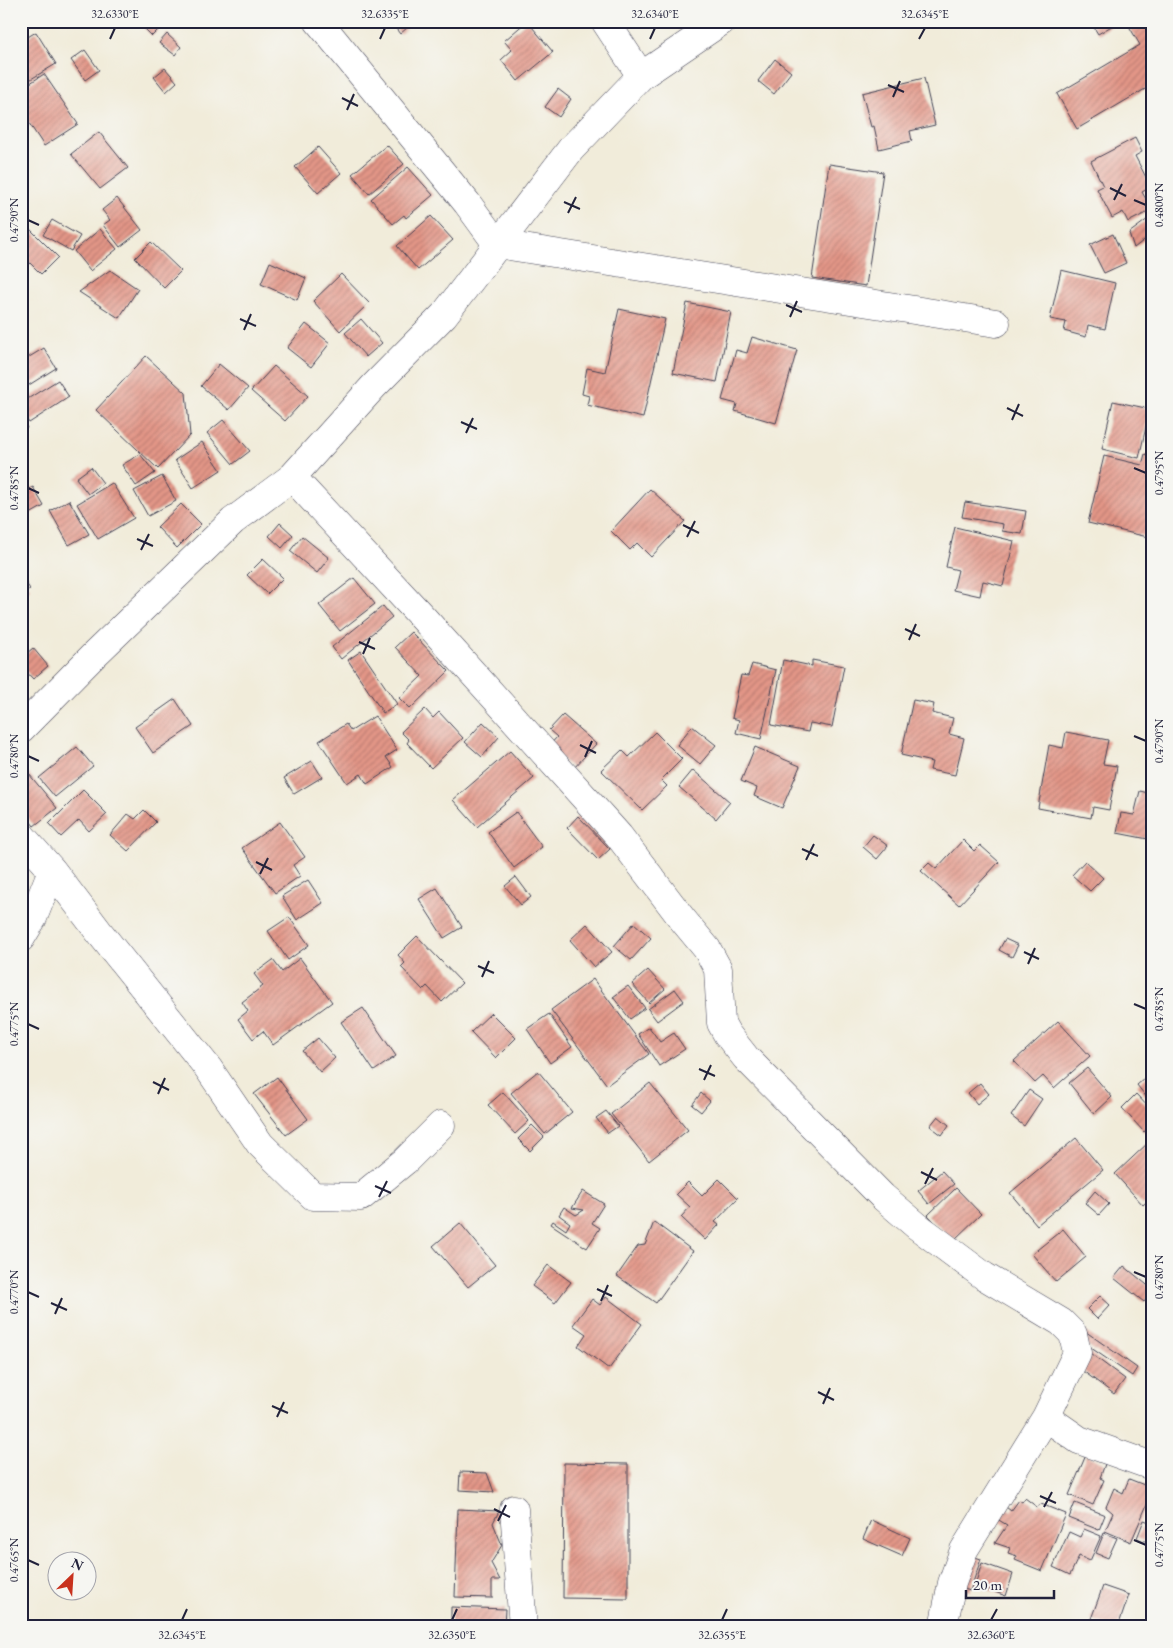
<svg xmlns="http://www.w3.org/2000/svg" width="1173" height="1648" font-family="'EB Garamond',serif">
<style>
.building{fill:url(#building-hatch)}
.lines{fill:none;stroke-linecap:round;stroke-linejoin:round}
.minor-casing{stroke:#414053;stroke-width:29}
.minor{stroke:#fff;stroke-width:28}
.ticks{fill:none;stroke:#22223b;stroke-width:2}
.neatline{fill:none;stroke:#22223b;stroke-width:2}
.ticks-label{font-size:12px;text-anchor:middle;fill:#22223b}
</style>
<defs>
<pattern id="building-hatch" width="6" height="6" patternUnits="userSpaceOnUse" patternTransform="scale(1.25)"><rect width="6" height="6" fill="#e39687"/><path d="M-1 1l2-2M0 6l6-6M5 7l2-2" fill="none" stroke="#b87a70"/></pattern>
</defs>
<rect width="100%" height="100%" fill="#f6f6f2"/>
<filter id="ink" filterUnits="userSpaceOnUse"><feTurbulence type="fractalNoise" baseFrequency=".02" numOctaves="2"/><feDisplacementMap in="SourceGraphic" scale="10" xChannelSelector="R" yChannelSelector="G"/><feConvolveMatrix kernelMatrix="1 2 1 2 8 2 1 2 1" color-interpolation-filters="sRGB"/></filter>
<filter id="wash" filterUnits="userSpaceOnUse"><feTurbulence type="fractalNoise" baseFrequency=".0096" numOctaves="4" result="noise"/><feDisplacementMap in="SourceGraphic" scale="20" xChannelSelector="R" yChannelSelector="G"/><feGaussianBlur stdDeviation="1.12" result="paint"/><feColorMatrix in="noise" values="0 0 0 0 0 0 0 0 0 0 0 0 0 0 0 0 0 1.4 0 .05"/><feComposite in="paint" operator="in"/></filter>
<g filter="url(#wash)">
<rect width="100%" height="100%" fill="#f1ecda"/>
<g id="blocks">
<path class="building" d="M137,21H167L152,36Z
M390,21H415L400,34Z
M527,21L553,52L518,81L501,60L512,50L504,41Z
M1090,21H1120L1098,34Z
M1126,21H1152V85L1077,129L1057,94L1140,45Z
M36,32L56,64L21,85V41Z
M167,34L181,47L175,55L159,43Z
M85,50L99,70L85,80L71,60Z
M775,59L791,72L774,94L758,81Z
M165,68L177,82L166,92L154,77Z
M44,74L78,124L44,146L21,111V89Z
M924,78L935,125L910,131L912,141L879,149L874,126L871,127L862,93Z
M558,89L571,99L559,117L545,107Z
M99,132L128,168L100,189L71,154Z
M1135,138L1142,152L1135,156L1151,187L1142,192L1152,210L1128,222L1123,212L1112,218L1097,189L1103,186L1091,161Z
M387,145L404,164L369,194L352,174Z
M318,147L341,173L318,193L295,167Z
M829,164L883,172L866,286L812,278Z
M408,167L433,195L406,218L404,215L393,224L371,199Z
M117,198L142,230L120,247L103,225L110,220L102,210Z
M431,216L453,240L418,270L397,246Z
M1152,216V234L1134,248L1129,233Z
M52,220L80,236L71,251L43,235Z
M24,223L58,257L41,274L21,254V227Z
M100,229L117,249L90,271L74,251Z
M1113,234L1126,263L1104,273L1090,245Z
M151,242L181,271L164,288L135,258Z
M270,262L306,278L297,300L261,284Z
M110,270L138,289L119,318L79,292Z
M1061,270L1115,283L1105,329L1088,325L1086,337L1064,331L1066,322L1050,319Z
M341,274L369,303L340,331L313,301Z
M687,303L731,312L717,382L673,373Z
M619,309L665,319L643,418L587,405L589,396L582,394L587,368L605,372Z
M361,319L382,343L366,357L345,333Z
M306,324L330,343L311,367L287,348Z
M752,337L797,350L776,423L735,411L737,404L722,400L736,350L747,353Z
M44,348L56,368L21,390V362Z
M146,356L186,393L190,435L158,469L96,410Z
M219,364L248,388L229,410L201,386Z
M274,366L308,396L285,421L251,391Z
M58,380L69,397L29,423L21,411V403Z
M1113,401L1150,409L1139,458L1102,449Z
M21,419L27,428L21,432Z
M223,420L250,451L233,464L207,433Z
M202,442L221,470L193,488L175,460Z
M140,454L155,473L136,486L122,465Z
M1145,454L1152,456V538L1088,523L1104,456L1142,465Z
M91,467L103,483L88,494L76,478Z
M162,476L176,501L148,516L134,491Z
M112,483L134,518L98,539L77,504Z
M33,487L44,506L21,519V493Z
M650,489L685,521L651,557L637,543L630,550L611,531Z
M69,500L89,534L69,545L50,511Z
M965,502L1026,511L1022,534L1002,531L1003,524L962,517Z
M181,504L201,524L177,548L157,527Z
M280,523L293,535L282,548L269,536Z
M955,527L1014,541L1003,586L983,581L980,596L953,590L958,570L946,567Z
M302,536L329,558L317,573L290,551Z
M263,559L283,578L267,594L247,575Z
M21,576L30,589L21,595Z
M354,578L375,604L340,631L319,605Z
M383,606L392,617L341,659L332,647Z
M411,632L449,671L410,709L399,698L422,676L395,647Z
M33,648L48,666L33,679L21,666V658Z
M361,651L397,704L383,713L348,660Z
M783,660L812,666V660L844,666L832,727L810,723L808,732L771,725Z
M752,664L776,670L761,739L736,733L739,720L732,718L741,675L748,676Z
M175,699L193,726L153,753L135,727Z
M913,700L934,704L932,713L953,718L949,734L964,738L955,775L930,770L932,762L901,755Z
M425,709L433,718L439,712L463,738L431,768L407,743L409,740L401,732Z
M563,715L596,744L573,769L548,747L557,737L549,730Z
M375,716L397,750L386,757L393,767L367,784L361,774L347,783L319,741L346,724L351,731Z
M483,722L499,737L482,757L465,742Z
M692,726L716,745L700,764L677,745Z
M655,732L682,759L661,780L667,786L642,810L601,770L622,750L629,757Z
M1066,732L1108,740L1103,764L1117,766L1109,810L1093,807L1091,818L1038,808L1049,745L1063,748Z
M77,747L93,766L55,797L39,778Z
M755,747L800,766L782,808L754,796L757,788L741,781Z
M510,751L534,778L477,827L453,800Z
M312,761L322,777L294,794L284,778Z
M693,770L730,802L716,819L679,787Z
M29,774L57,808L34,826L21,809V781Z
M83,790L107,814L89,831L79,820L61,837L49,824Z
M1140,791L1152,794V823L1148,839L1117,833L1121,813L1134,815Z
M144,810L156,822L128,851L110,835L128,814L135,819Z
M516,812L542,847L514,868L488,832Z
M578,816L610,849L598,860L567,828Z
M280,822L305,857L293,865L300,876L275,893L242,848Z
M873,835L888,846L877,859L863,847Z
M963,840L974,851L980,845L999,862L959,905L921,871L929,863L936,869Z
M1085,861L1103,878L1090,891L1072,875Z
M516,877L531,897L521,905L505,886Z
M308,880L323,903L297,920L282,896Z
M437,888L462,927L444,938L419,899Z
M289,917L309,945L288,960L268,931Z
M634,923L651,938L631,960L614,946Z
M587,924L612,952L594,967L570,940Z
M417,936L462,983L442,1002L427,986L423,990L401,967L405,963L398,955Z
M1005,939L1018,945L1012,957L999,950Z
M300,958L332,1002L273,1045L263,1031L253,1039L238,1019L248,1011L242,1002L263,986L254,974L273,960L282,972Z
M648,970L665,989L649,1003L632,984Z
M593,979L649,1054L607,1085L551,1010Z
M628,986L645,1008L630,1019L613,997Z
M675,989L684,1001L657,1021L648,1009Z
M363,1008L396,1056L374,1071L341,1022Z
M491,1013L516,1038L496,1058L471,1032Z
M549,1014L572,1047L550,1063L527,1029Z
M1058,1021L1090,1056L1054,1088L1043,1076L1035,1083L1014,1061Z
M649,1027L660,1042L674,1033L685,1049L659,1066L638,1034Z
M318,1038L335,1058L320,1072L302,1051Z
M1087,1068L1112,1097L1094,1114L1069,1083Z
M538,1071L572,1112L545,1134L511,1093Z
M1152,1072V1096L1148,1099L1137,1085Z
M277,1077L308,1119L286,1135L254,1094Z
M650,1083L688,1130L649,1161L611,1114Z
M980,1083L989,1094L977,1104L968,1093Z
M1029,1090L1042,1099L1024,1126L1011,1116Z
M503,1092L529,1121L515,1134L488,1105Z
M701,1093L710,1101L701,1112L692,1105Z
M1136,1094L1152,1111V1125L1144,1132L1122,1108Z
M606,1111L618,1126L608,1133L596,1118Z
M938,1116L949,1125L942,1135L930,1126Z
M532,1125L544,1137L530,1151L518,1139Z
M1076,1138L1103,1170L1037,1225L1010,1193Z
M1150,1141L1152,1142V1179L1146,1184L1152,1190V1197L1143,1205L1115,1174Z
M942,1171L954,1184L929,1204L918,1191Z
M719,1179L738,1198L715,1222L719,1225L705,1240L681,1217L690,1207L676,1194L688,1182L702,1196Z
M956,1188L981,1214L953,1241L928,1215Z
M583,1191L604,1204L592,1223L600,1228L587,1248L551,1224L553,1221L566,1230L570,1223L559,1215L564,1207L576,1215L584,1210L572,1208Z
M1095,1191L1109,1204L1099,1215L1085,1203Z
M654,1222L693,1251L656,1303L617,1276L638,1246L645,1245Z
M460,1223L495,1265L468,1287L433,1246Z
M1063,1229L1086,1257L1056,1282L1032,1254Z
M548,1265L571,1282L555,1303L532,1286Z
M1124,1266L1152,1289V1293L1144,1302L1114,1278Z
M1100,1296L1110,1305L1097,1319L1087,1309Z
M606,1297L642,1324L609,1369L578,1346L586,1334L573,1325L592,1299L600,1305Z
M1082,1329L1137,1368L1132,1376L1078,1339Z
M1075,1342L1125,1379L1114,1394L1064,1357Z
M1086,1455L1105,1464L1100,1478L1104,1480L1093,1505L1069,1495Z
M564,1463L628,1464V1599L563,1598Z
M460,1472L487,1473L494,1492L459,1490Z
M1129,1479L1152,1488V1493L1131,1542L1105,1531L1113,1513L1106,1507L1114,1488L1123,1493Z
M1025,1498L1037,1507L1041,1504L1066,1514L1042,1571L1015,1560L1017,1556L1008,1553L1010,1548L995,1543L1007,1525L997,1519L1006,1507L1011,1511L1019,1500L1022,1502Z
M1075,1503L1105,1515L1099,1530L1069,1518Z
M458,1509L499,1511L493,1523L502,1545L491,1563L500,1580H492V1598L455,1597Z
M871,1520L910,1538L902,1556L863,1539Z
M1144,1520L1152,1523V1544L1137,1538Z
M1084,1529L1101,1536L1090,1561L1079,1556L1070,1575L1053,1567L1069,1532L1080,1537Z
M1104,1533L1117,1538L1108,1558L1096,1553Z
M966,1554L981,1559L970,1591L955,1586Z
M982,1563L1013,1574L1006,1596L975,1585Z
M1103,1586L1129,1595L1118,1627H1112L1091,1619Z
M451,1607L505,1609L504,1627H451Z"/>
</g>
</g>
<g filter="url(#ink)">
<use href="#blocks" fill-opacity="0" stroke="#414053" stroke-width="1"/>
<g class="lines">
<defs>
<path id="minor" d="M318,21L467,203L497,244L996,323
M605,21L641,76
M292,477L425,620L619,836L683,920L707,949L718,969L721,1023L727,1034L746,1058L883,1197L917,1226L984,1276L1061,1322L1073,1334L1077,1353L1046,1417L964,1550L952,1583L943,1627
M21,729L93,656L233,521L292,477L374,386L444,315L571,149L641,76L722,21
M21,835L52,870L99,932L208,1068L260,1144L313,1196L361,1197L405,1161L441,1125
M21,938L33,918L52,870
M1046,1417L1079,1440L1152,1466
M514,1509L523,1627"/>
</defs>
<use href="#minor" class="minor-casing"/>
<use href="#minor" class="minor"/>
</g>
</g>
<path class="ticks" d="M110,39L115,28M380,39L385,28M650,39L655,28M919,39L925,28M888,85L904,92M893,97L900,81M342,98L358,106M347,110L354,94M1110,188L1126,196M1114,200L1122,184M1134,200L1146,205M564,202L580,209M568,213L576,197M28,220L39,225M786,305L802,312M790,317L797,301M240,319L256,326M244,330L251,314M1007,408L1023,416M1012,420L1019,404M461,422L477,429M466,433L473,418M1134,468L1146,473M28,488L39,493M683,525L699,533M687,537L695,521M137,539L153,546M141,550L149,534M905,629L920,636M909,640L916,624M359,642L375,649M363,654L370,638M1134,736L1146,741M580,745L596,753M28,756L39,761M585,757L592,741M802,849L818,856M806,860L814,844M256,862L272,870M260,874L268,858M1024,952L1039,959M1028,964L1035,948M478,966L494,973M482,977L489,961M1134,1004L1146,1009M28,1024L39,1029M699,1069L715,1076M704,1080L711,1065M153,1082L169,1090M158,1094L165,1078M921,1172L937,1180M925,1184L933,1168M375,1186L391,1193M379,1197L387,1181M1134,1272L1146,1277M597,1289L612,1296M28,1292L39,1297M601,1301L608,1285M51,1303L67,1310M55,1314L62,1298M818,1392L834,1400M823,1404L830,1388M272,1406L288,1413M277,1417L284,1402M1040,1496L1056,1503M1044,1507L1052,1492M494,1509L510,1517M498,1521L506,1505M1134,1540L1146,1545M28,1560L39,1565M182,1620L187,1609M452,1620L457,1609M722,1620L727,1609M991,1620L997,1609"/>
<rect width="1173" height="1648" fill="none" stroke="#f6f6f2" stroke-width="55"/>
<g transform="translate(72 1576) rotate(25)"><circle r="24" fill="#f6f6f2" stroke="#a1a1a9"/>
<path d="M0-4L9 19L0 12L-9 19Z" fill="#c8321e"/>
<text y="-8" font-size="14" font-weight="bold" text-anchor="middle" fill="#22223b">N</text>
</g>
<path d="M966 1590v8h88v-8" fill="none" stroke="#22223b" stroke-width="2.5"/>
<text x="973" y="1590" font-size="15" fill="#22223b" stroke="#f6f6f2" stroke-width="4" paint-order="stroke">20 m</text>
<rect x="28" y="28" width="1118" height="1592" class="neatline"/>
<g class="ticks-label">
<text x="115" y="18">32.6330°E</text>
<text x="385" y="18">32.6335°E</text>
<text x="655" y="18">32.6340°E</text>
<text x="925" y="18">32.6345°E</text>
<text transform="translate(1159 205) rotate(-90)" y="4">0.4800°N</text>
<text transform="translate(14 220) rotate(-90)" y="4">0.4790°N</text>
<text transform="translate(1159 473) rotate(-90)" y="4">0.4795°N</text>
<text transform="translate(14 488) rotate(-90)" y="4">0.4785°N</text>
<text transform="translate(1159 741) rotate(-90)" y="4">0.4790°N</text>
<text transform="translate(14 756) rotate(-90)" y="4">0.4780°N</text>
<text transform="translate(1159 1009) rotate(-90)" y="4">0.4785°N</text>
<text transform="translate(14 1024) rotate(-90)" y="4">0.4775°N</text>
<text transform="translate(1159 1277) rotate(-90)" y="4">0.4780°N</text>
<text transform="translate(14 1292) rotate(-90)" y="4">0.4770°N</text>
<text transform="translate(1159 1545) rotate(-90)" y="4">0.4775°N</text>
<text transform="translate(14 1560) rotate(-90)" y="4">0.4765°N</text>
<text x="182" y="1639">32.6345°E</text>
<text x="452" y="1639">32.6350°E</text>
<text x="722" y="1639">32.6355°E</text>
<text x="991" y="1639">32.6360°E</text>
</g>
</svg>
